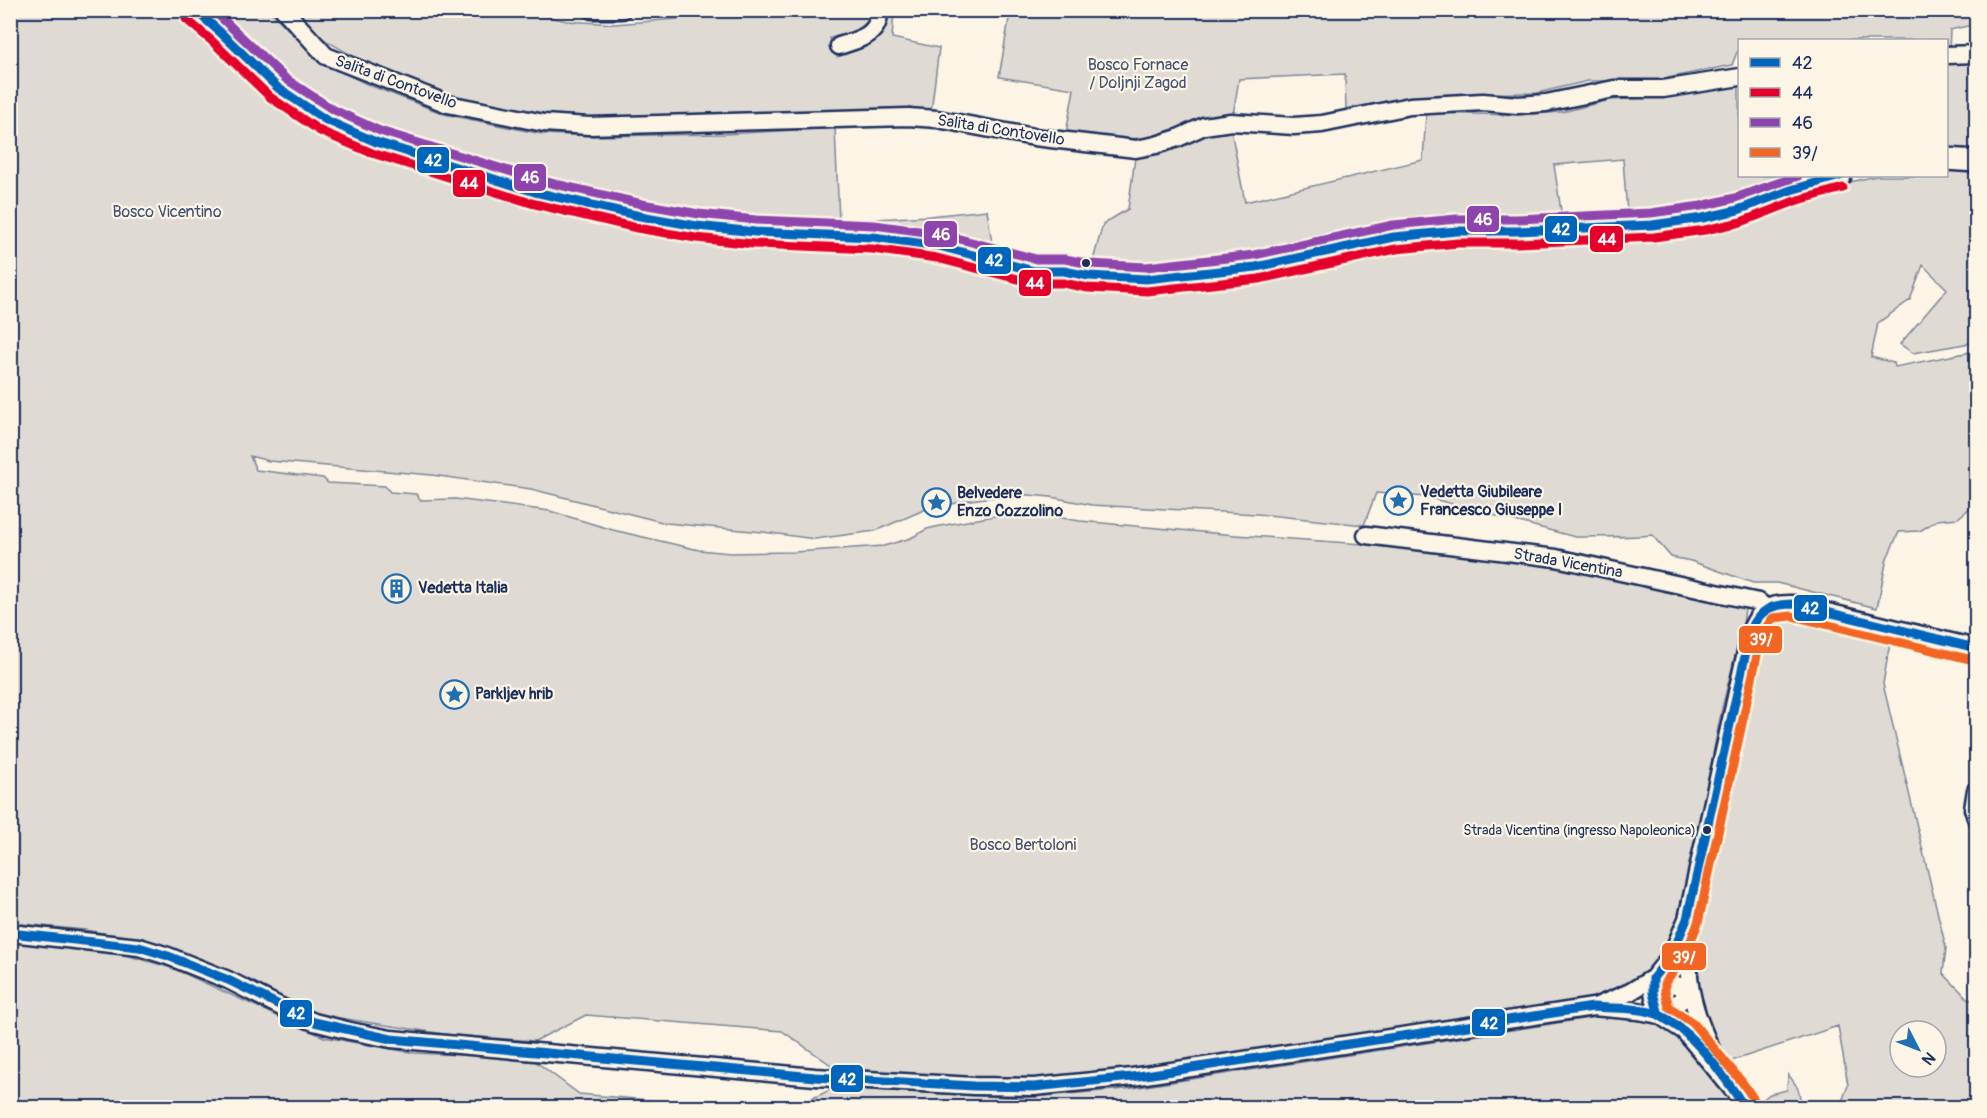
<svg xmlns="http://www.w3.org/2000/svg" width="1987" height="1118" font-family="Pangolin,sans-serif">
<style>
.green{fill:#dfdbd4;stroke:#7d8599;stroke-width:1.5;fill-rule:evenodd}
.lines{fill:none;stroke-linecap:round;stroke-linejoin:round}
.minor-casing{stroke:#1b2f5e;stroke-width:21}
.major-casing{stroke:#1b2f5e;stroke-width:26}
.minor{stroke:#fcf5e5;stroke-width:16}
.major{stroke:#fcf5e5;stroke-width:21}
.bus-1-casing{stroke:#fcf5e5;stroke-width:14}
.bus-2-casing{stroke:#fcf5e5;stroke-width:14}
.bus-3-casing{stroke:#fcf5e5;stroke-width:14}
.bus-4-casing{stroke:#fcf5e5;stroke-width:14}
.bus-1{stroke:#0065bd;stroke-width:9}
.bus-2{stroke:#e4002b;stroke-width:9}
.bus-3{stroke:#8e44ad;stroke-width:9}
.bus-4{stroke:#f26522;stroke-width:9}
.bus-dot{fill:#1b2f5e;stroke:#fcf5e5;stroke-width:2}
.labels{text-anchor:middle;dominant-baseline:central;stroke-width:4.5;stroke-linejoin:round;paint-order:stroke}
.bus-label{font-size:14px;fill:#1b2f5e;stroke:#fcf5e5;text-anchor:end}
.park-label{font-size:16px;fill:#425176;stroke:#fcf5e5}
.street-label{font-size:16px;fill:#1b2f5e;stroke:#fcf5e5}
.poi-label{font-size:16px;font-weight:bold;fill:#1b2f5e;stroke:#fcf5e5;text-anchor:start}
.line-badge{stroke:#fcf5e5;stroke-width:2}
.badge-label{font-size:16px;text-anchor:middle;font-weight:bold;fill:#fff}
</style>
<rect width="100%" height="100%" fill="#fcf5e5"/>
<filter id="ink" filterUnits="userSpaceOnUse"><feTurbulence type="fractalNoise" baseFrequency=".0167" numOctaves="2"/><feDisplacementMap in="SourceGraphic" scale="12" xChannelSelector="R" yChannelSelector="G"/><feConvolveMatrix kernelMatrix="1 2 1 2 8 2 1 2 1" color-interpolation-filters="sRGB"/></filter>
<g filter="url(#ink)">
<path class="green" d="M519,10L567,21L615,24L776,11H862L870,19L855,32L830,38L837,57L876,39L885,28L888,11H894L892,38L939,48L931,112L603,119C516,115 424,96 348,53C335,46 320,38 309,28C303,23 299,16 294,11Z
M11,11H169L185,20L274,99L312,124L354,146L523,201L640,229L736,243L893,248L949,258L1041,280L1089,288L1145,291L1186,290L1403,249L1474,237H1541L1824,188L1876,176H1946L1947,169L1976,171V342L1913,353L1900,344L1947,289L1923,265L1910,300L1878,323L1871,357L1894,363L1895,367L1976,351V514L1970,508L1958,518L1937,520L1920,531L1899,532L1887,558L1877,608L1777,583H1753L1691,561L1671,557L1652,535C1626,538 1601,536 1575,537L1426,497L1376,493L1364,525L1257,514L1092,505L1051,497L1017,494L970,500L942,506L940,496L936,494L931,497V507L875,531L815,539L763,532L666,523L531,489L432,475L269,461L250,456L256,470L323,478L328,483L385,486L390,492L416,494L420,500L455,499L550,511L613,530L699,550L730,553L795,552L884,546L911,538L927,529L940,526L1016,512L1032,513L1080,521L1235,535L1363,544L1601,572L1670,587L1745,608L1743,624L1722,708L1681,917L1676,930L1657,966L1603,999L1082,1075L1006,1080L911,1075L834,1067L782,1031L586,1015L535,1041L451,1035L320,1015L237,975L156,942L85,930L11,923Z
M206,11H270L320,62L369,85L444,114L542,134L597,136L724,134L835,128L839,221L929,216L987,210L993,250L694,215L610,200L555,187L381,133L329,115L295,89Z
M1001,11H1976V24L1950,30L1949,51L1947,50L1946,40H1740L1739,52H1737L1732,65L1652,81H1588L1537,93L1453,94L1391,100L1346,111L1345,74L1239,79L1233,115L1210,116L1148,138L1124,139L1066,133L1074,89L999,77L1010,13Z
M1976,62V151L1947,149L1946,64Z
M1739,85L1740,176H1814L1737,204L1686,212L1627,213L1623,159L1554,165L1562,217L1518,220L1472,219L1431,222L1343,235L1268,255L1150,271L1092,264L1103,224L1128,209L1135,158L1162,152L1210,131L1231,130L1245,202L1423,160L1426,113L1516,115L1562,112L1610,100L1650,98Z
M1793,612L1891,637L1883,684L1946,948L1943,973L1969,1000L1976,998V1107H1840L1848,1085L1838,1026L1725,1063L1708,1025L1699,984L1695,921L1757,638C1767,618 1771,615 1793,612ZM1900,1031H1936V1067H1900Z
M11,941L115,952L172,968L324,1037L414,1053L531,1058L579,1094L729,1107L11,1108Z
M1603,1016C1616,1017 1631,1016 1644,1018C1685,1026 1713,1076 1733,1107L786,1108L809,1100L834,1088L1021,1098L1126,1089Z
M1788,1074C1797,1086 1803,1093 1798,1107H1765L1761,1101L1770,1094L1787,1090Z"/>
<g class="lines">
<defs>
<path id="minor" d="M284,10L326,56L448,104L544,123L589,126L908,117L937,119L1034,137L1136,149L1156,145L1178,138L1204,126L1231,122L1294,126L1322,124L1410,106L1483,102L1518,105L1546,103L1614,89H1663L1740,77
M592,10H622
M839,46C859,39 880,36 879,10
M1946,55L1976,54
M1366,535L1556,558L1749,600L1759,602L1766,608
M1976,790L1973,809L1976,818
M1687,926C1688,947 1687,970 1691,991C1699,1032 1722,1072 1745,1108
M10,933L139,947L168,956L228,980L297,1015L314,1022L350,1031L391,1039L815,1077L974,1086L1034,1087L1132,1077L1593,1007L1638,1011L1659,1015
M1653,978L1669,982L1691,991
M1597,1006L1630,992L1653,978
M1659,1015L1678,1003L1691,991
M1733,1090L1684,1031L1659,1015L1653,993V978L1672,954L1687,919L1751,629C1761,607 1770,603 1794,604L1976,648"/>
<path id="major" d="M194,10L220,32L278,88L326,120L376,142L535,192L640,216L697,226L755,232L873,237L905,241L939,246L1034,271H1064L1089,276L1146,279L1256,267L1394,237L1457,231H1517L1652,225L1703,218L1738,210L1791,190L1840,176
M1946,159L1976,161"/>
</defs>
<use href="#minor" class="minor-casing"/>
<use href="#major" class="major-casing"/>
<use href="#minor" class="minor"/>
<use href="#major" class="major"/>
<defs>
<path id="bus-1" d="M195,10L220,32L278,88L326,120L376,142L535,192L640,216L697,226L755,232L873,237L939,246L1034,271H1064L1089,276L1146,279L1256,267L1394,237L1457,231H1517L1652,225L1703,218L1738,210L1791,190L1840,176
M10,933L139,947L168,956L228,980L314,1022L391,1039L815,1077L974,1086L1034,1087L1132,1077L1593,1007C1614,1009 1638,1007 1657,1014C1690,1027 1726,1078 1745,1108
M1689,1037L1684,1031L1659,1015L1653,993V978L1672,954L1687,919L1751,629C1761,609 1772,604 1794,604L1976,648"/>
<path id="bus-2" d="M186,19L212,41L270,97L320,131L372,153L531,203L637,228L696,238L754,244L872,249L937,258L1033,283H1063L1088,288L1147,291L1259,279L1396,249L1458,243H1518L1654,237L1705,230L1741,222L1795,201L1843,188"/>
<path id="bus-3" d="M213,10L286,79L332,109L380,131L538,180L642,204L699,214L756,220L874,225L941,234L1036,259H1065L1090,264L1146,267L1254,255L1393,225L1457,219H1517L1651,213L1701,206L1735,198L1798,176"/>
<path id="bus-4" d="M1755,1101L1742,1082L1693,1023L1669,1007L1665,991V982L1683,960L1698,923L1762,633L1773,618L1792,616L1973,660"/>
</defs>
<use href="#bus-1" class="bus-1-casing"/>
<use href="#bus-2" class="bus-2-casing"/>
<use href="#bus-3" class="bus-3-casing"/>
<use href="#bus-4" class="bus-4-casing"/>
<use href="#bus-1" class="bus-1"/>
<use href="#bus-2" class="bus-2"/>
<use href="#bus-3" class="bus-3"/>
<use href="#bus-4" class="bus-4"/>
</g>
</g>
<defs>
<symbol id="sight-ring" viewBox="-11 -11 22 22"><circle r="9.5" fill="#fcf5e5" stroke="#1f6fb2" stroke-width="1.5"/><path d="M0-6L1.8-2.2L6-1.7L2.9 1.2L3.7 5.4L0 3.3L-3.7 5.4L-2.9 1.2L-6-1.7L-1.8-2.2Z" fill="#1f6fb2"/></symbol>
<symbol id="building-ring" viewBox="-11 -11 22 22"><circle r="9.5" fill="#fcf5e5" stroke="#1f6fb2" stroke-width="1.5"/><path d="M-4-6H4V6H1V3H-1V6H-4ZM-2.5-4.3h1.7v1.8h-1.7ZM.8-4.3h1.7v1.8H.8ZM-2.5-1h1.7V.8h-1.7ZM.8-1h1.7V.8H.8Z" fill="#1f6fb2"/></symbol>
</defs>
<g fill-rule="evenodd">
<use href="#sight-ring" x="1382" y="484" width="33" height="33"/>
<use href="#sight-ring" x="920" y="486" width="33" height="33"/>
<use href="#building-ring" x="380" y="572" width="33" height="33"/>
<use href="#sight-ring" x="438" y="678" width="33" height="33"/>
</g>
<g class="bus-dot">
<circle cx="1086" cy="263" r="5"/>
<circle cx="1707" cy="830" r="5"/>
</g>
<g class="labels">
<g class="bus-label">
<text x="1696" y="830">Strada Vicentina (ingresso Napoleonica)</text>
</g>
<g class="park-label">
<text x="1138" y="65">Bosco Fornace<tspan x="1138" dy="18">/ Doljnji Zagod</tspan></text>
<text x="167" y="212">Bosco Vicentino</text>
<text x="1023" y="845">Bosco Bertoloni</text>
</g>
<g class="street-label">
<text transform="translate(396 82) rotate(20)">Salita di Contovello</text>
<text transform="translate(1001 130) rotate(9)">Salita di Contovello</text>
<text transform="translate(1568 563) rotate(10)">Strada Vicentina</text>
</g>
<g class="poi-label">
<text x="1420" y="492">Vedetta Giubileare<tspan x="1420" dy="18">Francesco Giuseppe I</tspan></text>
<text x="957" y="493">Belvedere<tspan x="957" dy="18">Enzo Cozzolino</tspan></text>
<text x="418" y="588">Vedetta Italia</text>
<text x="475" y="694">Parkljev hrib</text>
</g>
</g>
<g class="line-badge">
<rect x="416" y="146" width="34" height="28" rx="6" fill="#0065bd"/>
<rect x="513" y="163" width="34" height="29" rx="6" fill="#8e44ad"/>
<rect x="452" y="169" width="34" height="29" rx="6" fill="#e4002b"/>
<rect x="1466" y="205" width="34" height="28" rx="6" fill="#8e44ad"/>
<rect x="1544" y="215" width="34" height="28" rx="6" fill="#0065bd"/>
<rect x="923" y="220" width="35" height="28" rx="6" fill="#8e44ad"/>
<rect x="1589" y="225" width="35" height="28" rx="6" fill="#e4002b"/>
<rect x="977" y="246" width="35" height="29" rx="6" fill="#0065bd"/>
<rect x="1018" y="269" width="34" height="28" rx="6" fill="#e4002b"/>
<rect x="1793" y="594" width="35" height="28" rx="6" fill="#0065bd"/>
<rect x="1738" y="625" width="45" height="29" rx="6" fill="#f26522"/>
<rect x="1661" y="942" width="46" height="29" rx="6" fill="#f26522"/>
<rect x="279" y="999" width="34" height="29" rx="6" fill="#0065bd"/>
<rect x="1471" y="1008" width="35" height="29" rx="6" fill="#0065bd"/>
<rect x="830" y="1064" width="34" height="29" rx="6" fill="#0065bd"/>
</g>
<g class="badge-label">
<text x="433" y="166">42</text>
<text x="530" y="183">46</text>
<text x="469" y="189">44</text>
<text x="1483" y="225">46</text>
<text x="1561" y="235">42</text>
<text x="941" y="240">46</text>
<text x="1607" y="245">44</text>
<text x="994" y="266">42</text>
<text x="1035" y="289">44</text>
<text x="1810" y="614">42</text>
<text x="1761" y="645">39/</text>
<text x="1684" y="963">39/</text>
<text x="296" y="1019">42</text>
<text x="1489" y="1029">42</text>
<text x="847" y="1085">42</text>
</g>
<rect width="1987" height="1118" fill="none" stroke="#fcf5e5" stroke-width="36"/>
<rect x="18" y="18" width="1951" height="1082" fill="none" stroke="#1b2f5e" stroke-width="2" filter="url(#ink)"/>
<rect x="1738" y="39" width="210" height="138" fill="#fcf5e5" stroke="#a2a6af" stroke-width="1.5"/>
<rect x="1750" y="58" width="30" height="9" fill="#0065bd" stroke="#a2a6af" stroke-width="1.5"/>
<text x="1792" y="69" font-size="18" fill="#1b2f5e">42</text>
<rect x="1750" y="88" width="30" height="9" fill="#e4002b" stroke="#a2a6af" stroke-width="1.5"/>
<text x="1792" y="99" font-size="18" fill="#1b2f5e">44</text>
<rect x="1750" y="118" width="30" height="9" fill="#8e44ad" stroke="#a2a6af" stroke-width="1.5"/>
<text x="1792" y="129" font-size="18" fill="#1b2f5e">46</text>
<rect x="1750" y="148" width="30" height="9" fill="#f26522" stroke="#a2a6af" stroke-width="1.5"/>
<text x="1792" y="159" font-size="18" fill="#1b2f5e">39/</text>
<g transform="translate(1918 1049) rotate(132)"><circle r="28" fill="#fcf5e5" stroke="#a2a6af" stroke-width="1.5"/>
<path d="M0-4.5L10 22L0 15L-10 22Z" fill="#1f6fb2"/>
<text y="-9" font-size="16" font-weight="bold" text-anchor="middle" fill="#1b2f5e">N</text>
</g>
</svg>
